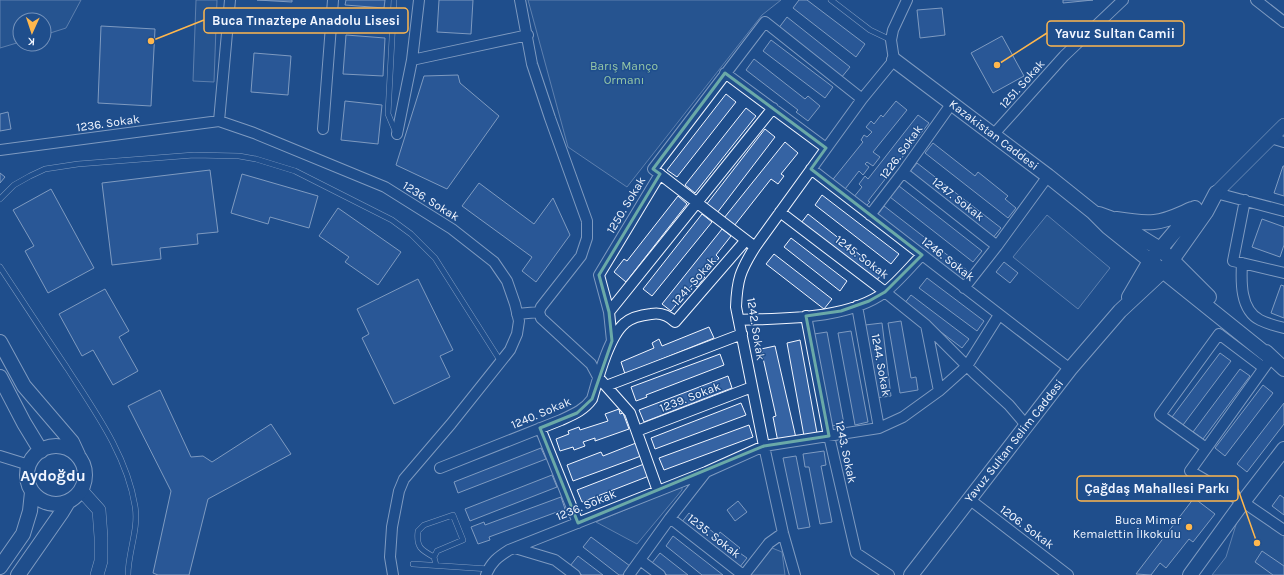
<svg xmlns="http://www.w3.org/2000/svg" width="1284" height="575" font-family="Karla,sans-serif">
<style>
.built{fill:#305b95;stroke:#a8bbd7}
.building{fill:#3563a3;stroke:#f2f6ff}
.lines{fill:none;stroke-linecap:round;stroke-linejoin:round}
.service-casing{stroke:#f2f6ff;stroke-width:6}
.minor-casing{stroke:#f2f6ff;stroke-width:12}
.tertiary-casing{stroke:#f2f6ff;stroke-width:14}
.secondary-casing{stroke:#f2f6ff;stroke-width:16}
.service{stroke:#1f4e8c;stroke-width:5}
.minor{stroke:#1f4e8c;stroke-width:10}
.tertiary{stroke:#1f4e8c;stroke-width:13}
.secondary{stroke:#1f4e8c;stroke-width:14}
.marked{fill:none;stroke:#6aa9a8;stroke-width:3;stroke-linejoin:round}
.poi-dot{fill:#ffb74d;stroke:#1f4e8c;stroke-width:1.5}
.labels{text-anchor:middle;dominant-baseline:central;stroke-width:3;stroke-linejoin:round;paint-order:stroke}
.park-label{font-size:12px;fill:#97c8a6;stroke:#1f4e8c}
.street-label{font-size:12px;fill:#f2f6ff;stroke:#1f4e8c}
.poi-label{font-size:12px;fill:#f2f6ff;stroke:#1f4e8c;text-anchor:end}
.district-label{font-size:16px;font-weight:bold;fill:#f2f6ff;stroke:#1f4e8c}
.leader{fill:none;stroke:#ffb74d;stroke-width:1.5}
.callout-dot{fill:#ffb74d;stroke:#1f4e8c;stroke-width:1.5}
.callout{fill:#1f4e8c;stroke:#ffb74d;stroke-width:1.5}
.callout-label{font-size:13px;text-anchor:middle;font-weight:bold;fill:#f2f6ff}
</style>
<rect width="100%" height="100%" fill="#1f4e8c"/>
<path class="built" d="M0,0H81L66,28L44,35V20H20V42L0,48Z
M196,0H217L214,82L193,81Z
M528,0H781L762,15L627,187L568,147Z
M1047,215L1110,268L1078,309L1013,257Z
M682,486V490L637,544L596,522Z
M1243,502L1284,530V575H1212L1226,557Z
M772,548L782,552L785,575H750Z"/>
<path class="building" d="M257,0H292V2Z
M346,0H385L384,8L345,5Z
M439,0H473L471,34L437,32Z
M799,0H807L865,44L856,57L793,8Z
M1063,0H1093L1063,3Z
M942,8L945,35L920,38L917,10Z
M787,17L850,67L841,78L778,29Z
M101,26L155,29L151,106L98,103Z
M346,35L385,38L383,76L343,74Z
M1002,36L1024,76L993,93L971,53Z
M771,40L833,87L825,98L763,51Z
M254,53L291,56L288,95L251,92Z
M754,59L805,99L808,96L820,106L808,121L796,112L798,110L746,70Z
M458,75L460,83L499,116L447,189L396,165L424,76Z
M726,94L736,102L677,177L667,170Z
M345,101L382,105L378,144L341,140Z
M896,101L907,110L873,152L880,157L873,166L867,162L865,164L869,167L863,175L859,171L842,193L830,183L863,142L861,140L864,135L867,137L872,132L866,127L871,121L874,124L881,115L883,117Z
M746,108L756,116L695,193L685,185Z
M8,112L11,129L0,131V114Z
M918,115L929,123L868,201L870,202L865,207L853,198L862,187L859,184L865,176L868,179Z
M765,129L775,137L717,213L706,205Z
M785,142L798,153L781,174L784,176L778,184L771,179L734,226L724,218Z
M933,143L975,176L978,172L1008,196L1005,199L1016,208L1008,218L925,153Z
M917,163L1001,228L992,239L908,174Z
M1283,166H1284V196L1274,193Z
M210,170L218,232L197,234L198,244L160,248L161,259L112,265L102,183Z
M0,173L5,177L0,183Z
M242,174L318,196L309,228L270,217L268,224L231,213Z
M479,183L534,224L553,198L570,235L536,282L522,271L532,257L462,206Z
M899,186L982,251L973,262L890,197Z
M51,189L94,268L48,293L25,251L34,246L13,210Z
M822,195L899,254L891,264L815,205Z
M678,196L687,204L626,282L614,272L624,259L627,261Z
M884,206L968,271L960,282L876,217Z
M338,208L401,252L378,285L345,262L349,257L319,236Z
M702,214L712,222L652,296L643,289Z
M808,214L883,273L875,282L801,223Z
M1262,219L1284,227V245L1280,257L1252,247Z
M722,229L731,236L716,255L719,258L712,267L708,264L701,273L705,277L697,287L693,284L671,311L662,304Z
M791,238L847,281L840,291L784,247Z
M774,254L832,299L824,309L766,264Z
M1004,262L1018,273L1010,283L996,272Z
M927,278L984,321L977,331L919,288Z
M418,279L453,350L440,356L450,377L394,404L362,338L369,334L357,309Z
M1281,285L1284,286V318L1271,313Z
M105,289L129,331L119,337L138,371L113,385L93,350L82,356L59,314Z
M911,295L969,339L962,348L904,304Z
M901,321L911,378L916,377L918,390L900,393L888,323Z
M882,323L891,396L875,398L865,325Z
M709,327L714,338L625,374L621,362L654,348L652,343L659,339L662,346Z
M851,331L868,422L855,425L838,333Z
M827,332L844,424L831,426L814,334Z
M800,340L817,433L804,436L787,343Z
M775,346L796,438L778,442L773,417L776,416L761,349Z
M1220,353L1231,361L1183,425L1172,417Z
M720,354L724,365L646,395L647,397L636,401L631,387Z
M1240,369L1250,376L1203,439L1193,432Z
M728,376L732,388L644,422L639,410Z
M1263,385L1273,393L1225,456L1215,448Z
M160,390L191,457L203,456L212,462L271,424L291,454L208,499L189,575H158L153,573L171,491L128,406Z
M741,403L746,415L655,449L651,438Z
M1284,403V424L1247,472L1237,464Z
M619,409L620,414L623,413L629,429L595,441V438L583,442L585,446L574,450L573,447L560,451L556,439L569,434L568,431L579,427L580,430L608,421L605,414Z
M749,425L753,437L664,470L659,458Z
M636,443L641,456L573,481L567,465L601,452L603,456Z
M541,448L546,459L458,493L454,482Z
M824,451L826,465L821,466L832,522L820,524L809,467H805L803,454Z
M796,456L810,527L798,529L783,458Z
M644,464L649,476L582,502L577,490Z
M552,475L557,487L470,521L465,509Z
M1280,495L1284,498V515L1272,506Z
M561,497L565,509L489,537L490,540L478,544L471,527L484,522L485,525Z
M1194,498L1215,514L1193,542L1189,539L1166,568L1160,563L1151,575L1136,574Z
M738,501L747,512L735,521L727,510Z
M689,513L718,536L720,532L740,548L737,551L747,558L739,568L681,523Z
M673,536L723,575H702L666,546Z
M591,537L630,566L623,575H619L583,547Z
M1262,551L1284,566V575H1273L1255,562Z
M660,553L688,575H667L652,563Z
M578,556L603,575H582L570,566Z"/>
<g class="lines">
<defs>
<path id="service" d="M394,0L388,114L396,133
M831,0L870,30L891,40
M0,199L14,185L30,176L45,169L78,164L194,155L239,156L256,159L295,171L392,220L411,234L435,258L501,362
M0,267C22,300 44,334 67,368C94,410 127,455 135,506C139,529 128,552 128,575
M434,557C421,550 416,547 418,531L424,525L453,515L463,540L437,551L434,557L436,565
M413,564L489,569"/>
<path id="minor" d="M419,0L412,60L528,35
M520,0L532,64L550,118L587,221V238L581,256L541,307L539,312L541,318L591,364L598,377L630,413L658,491
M1256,0L1284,22
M725,73L826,148
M219,121L230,0
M323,129L333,0
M397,134L412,60
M993,135L1064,56L1123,0
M1271,138L1284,142
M0,150L219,121L254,133L385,187L452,229L494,262L507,281L515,304L519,321L517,334L510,350L451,424L404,479L399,491L392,527L390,557L393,575
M811,169L1070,369
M903,172L997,246
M1216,193L1284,211
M780,212L885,292L926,325L939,391
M870,215L903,172L952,103
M755,247L653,169L765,22L862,99
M1242,263L1233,261L1245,200
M1284,273L1242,263C1241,281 1240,310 1260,320C1268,324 1276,326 1284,328
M964,288L997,246L1048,176
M857,306L879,428
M609,312L773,108
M517,314L539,312
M806,316L829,436L856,553L889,575
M739,320C785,318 847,320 885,292C897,283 911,266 922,255
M926,325L974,373L1009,405L1026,425
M612,341L609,312L599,275L660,174
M1271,358L1190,471L1243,502L1284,530
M606,386L742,334
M540,428L578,523
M637,431L752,387
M1206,448L1160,415L1219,334L1264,368
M0,456L29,465
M440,468L561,420C574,414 584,410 592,399C598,378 609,336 625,323C632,317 642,315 651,314C661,312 668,315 675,322L746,240
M969,499L1068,575
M670,518L743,575
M515,548L555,560L575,575
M640,560L660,575
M486,575C491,562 498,557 509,550L706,472L764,446L879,428L903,417L939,391L967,366L999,315
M629,575L670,518L706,472
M744,575L769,543L783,533
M795,575L783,533L764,446L736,307C737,280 740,271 755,247L862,99L894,60L891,40L893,30L907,0"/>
<path id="tertiary" d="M1216,193L1284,125
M81,490L99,510L101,537V561L97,575"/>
<path id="secondary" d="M894,60L1048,176L1093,212L1108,227L1271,358
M1099,214L1110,218L1160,249L1172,260L1209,297
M1116,219C1128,221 1141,223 1154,222C1167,221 1180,214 1192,209
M1129,297L1150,261L1195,208
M0,342L24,386L72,442L78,455
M1266,352L1284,369
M0,377L24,423L41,451
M27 475a29 29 0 1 1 58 0a29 29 0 1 1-58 0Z
M0,567L23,534L30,511L32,492
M18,575L62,512L68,502
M911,575L1070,369L1120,311L1163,271L1172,260L1206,212L1216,193
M1190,575L1243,502L1284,449"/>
</defs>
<use href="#service" class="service-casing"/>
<use href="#minor" class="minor-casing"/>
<use href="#tertiary" class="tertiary-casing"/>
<use href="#secondary" class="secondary-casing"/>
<use href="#service" class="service"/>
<use href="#minor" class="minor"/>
<use href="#tertiary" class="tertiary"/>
<use href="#secondary" class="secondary"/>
</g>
<path d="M0 0H1284V575H0ZM725,73L826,148L811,169L922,255L885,292L869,301L841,311L806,316L829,436L764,446L578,523L540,428L577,413L592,399L612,341L609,312L599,275L660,174L653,169Z" fill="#1f4e8c" fill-opacity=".55" fill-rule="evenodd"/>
<path class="marked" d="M725,73L826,148L811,169L922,255L885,292L869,301L841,311L806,316L829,436L764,446L578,523L540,428L577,413L592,399L612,341L609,312L599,275L660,174L653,169Z"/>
<circle class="poi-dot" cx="1189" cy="527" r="4"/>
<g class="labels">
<g class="park-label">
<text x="624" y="66">Barış Manço<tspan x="624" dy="14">Ormanı</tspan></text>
</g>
<g class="street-label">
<text transform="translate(1022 84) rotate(-48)">1251. Sokak</text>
<text transform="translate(108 123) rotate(-8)">1236. Sokak</text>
<text transform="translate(994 135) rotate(37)">Kazakistan Caddesi</text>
<text transform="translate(901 152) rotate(-54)">1226. Sokak</text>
<text transform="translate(958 199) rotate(38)">1247. Sokak</text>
<text transform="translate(431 201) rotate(32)">1236. Sokak</text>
<text transform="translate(626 205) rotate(-59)">1250. Sokak</text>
<text transform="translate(862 257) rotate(37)">1245. Sokak</text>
<text transform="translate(948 259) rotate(38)">1246. Sokak</text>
<text transform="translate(694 281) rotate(-49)">1241. Sokak</text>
<text transform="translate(756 329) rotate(81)">1242. Sokak</text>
<text transform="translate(881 365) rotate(80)">1244. Sokak</text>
<text transform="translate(690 397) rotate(-21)">1239. Sokak</text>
<text transform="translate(541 413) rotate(-23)">1240. Sokak</text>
<text transform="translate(1014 441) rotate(-52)">Yavuz Sultan Selim Caddesi</text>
<text transform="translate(846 452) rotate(78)">1243. Sokak</text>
<text transform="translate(586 505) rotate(-22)">1236. Sokak</text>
<text transform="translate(1027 527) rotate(37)">1206. Sokak</text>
<text transform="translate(714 536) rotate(38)">1235. Sokak</text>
</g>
<g class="poi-label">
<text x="1181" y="520">Buca Mimar<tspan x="1181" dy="14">Kemalettin İlkokulu</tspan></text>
</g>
<g class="district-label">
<text x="53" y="475">Aydoğdu</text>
</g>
</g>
<path class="leader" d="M151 41L204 20M997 65L1047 33M1257 543L1238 489"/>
<g class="callout-dot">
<circle cx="151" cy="41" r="4"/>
<circle cx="997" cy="65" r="4"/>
<circle cx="1257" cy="543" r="4"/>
</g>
<g class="callout">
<rect x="204" y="8" width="204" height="25" rx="4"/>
<rect x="1047" y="21" width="137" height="25" rx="4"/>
<rect x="1077" y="476" width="161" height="25" rx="4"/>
</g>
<g class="callout-label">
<text x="306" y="25">Buca Tınaztepe Anadolu Lisesi</text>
<text x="1115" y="38">Yavuz Sultan Camii</text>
<text x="1157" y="493">Çağdaş Mahallesi Parkı</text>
</g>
<g transform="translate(32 32) rotate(183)"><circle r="19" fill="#1f4e8c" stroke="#7391ba"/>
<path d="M0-3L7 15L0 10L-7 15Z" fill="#ffb74d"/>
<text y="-6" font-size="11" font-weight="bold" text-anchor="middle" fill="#f2f6ff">K</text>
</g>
</svg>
